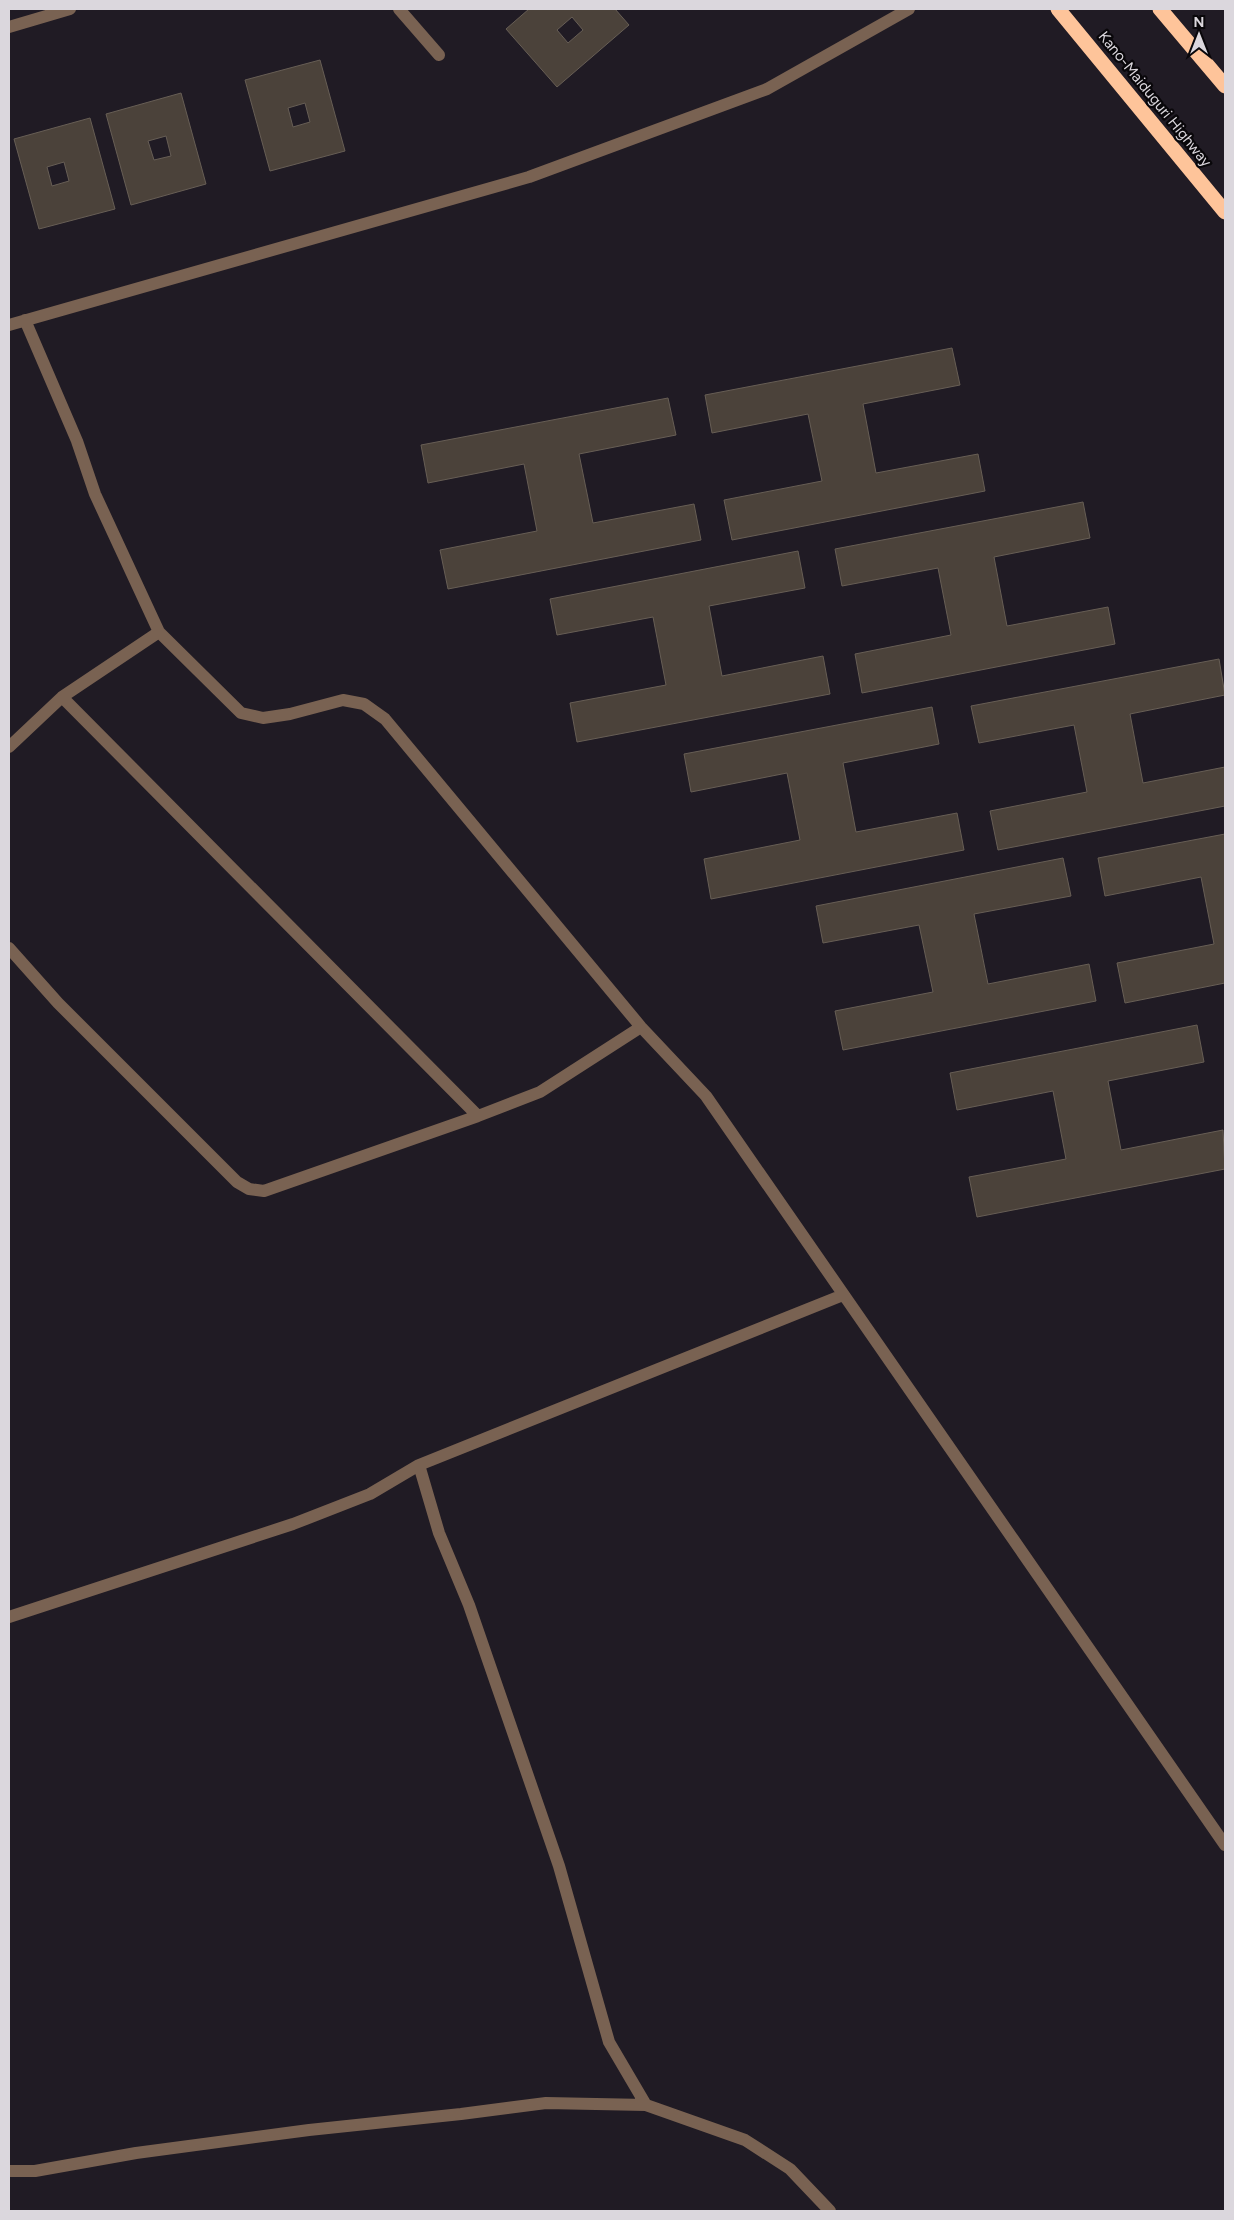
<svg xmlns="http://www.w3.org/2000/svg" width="1234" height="2220" font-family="Figtree,sans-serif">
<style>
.building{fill:#4b423a;stroke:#675e55;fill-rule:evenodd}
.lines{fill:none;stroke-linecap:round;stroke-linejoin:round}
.minor{stroke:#796252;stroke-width:12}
.highway{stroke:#fec49a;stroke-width:15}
.labels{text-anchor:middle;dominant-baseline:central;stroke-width:4.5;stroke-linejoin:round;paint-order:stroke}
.street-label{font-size:15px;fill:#dbd7dd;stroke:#09070a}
</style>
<rect width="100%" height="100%" fill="#201b24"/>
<path class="building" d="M529,9H615L629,25L557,87L506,29ZM572,17L583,30L568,43L557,30Z
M320,60L345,151L270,171L245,80ZM305,103L310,122L293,127L288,108Z
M181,93L206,184L131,205L106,114ZM166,136L171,156L154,160L148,141Z
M90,118L115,209L39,229L14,139ZM64,162L69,181L52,186L47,167Z
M952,348L960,385L863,404L876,473L978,454L985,491L732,540L724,500L822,481L808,414L712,433L705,395Z
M668,398L676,435L579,454L593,523L694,504L701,540L448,589L440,550L537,531L524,464L428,483L421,445Z
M1083,502L1090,538L994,557L1007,626L1108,607L1115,644L862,693L855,654L951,635L938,568L842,586L835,549Z
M798,551L805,588L709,606L722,676L823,656L830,694L577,742L570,703L666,685L653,617L557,635L550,599Z
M1219,659L1225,695L1130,714L1143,783L1225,767V806L998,850L990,811L1087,792L1074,725L979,743L971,706Z
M932,707L939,744L843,763L856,832L957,813L964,850L711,899L704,859L800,840L787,773L691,792L684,754Z
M1225,834V983L1125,1003L1117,963L1214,944L1201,877L1105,896L1098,858Z
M1063,858L1071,896L974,914L988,984L1089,964L1096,1001L843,1050L835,1011L933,992L919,925L823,943L816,906Z
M1197,1025L1204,1062L1108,1081L1121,1150L1223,1130L1225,1169L977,1217L969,1177L1066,1159L1053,1091L957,1110L950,1073Z"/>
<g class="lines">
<path class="minor" d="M399,9L439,55
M9,27L70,9
M25,320L77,441L95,494L159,632L241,713L263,718L290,714L343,700L364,704L385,719L641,1027L706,1096L1225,1845
M9,325L529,177L767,89L909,9
M62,697L478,1116
M9,747L62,697L159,632
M9,948L58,1003L237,1182L249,1189L264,1191L478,1116L540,1092L641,1027
M419,1465L439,1533L469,1605L559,1866L609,2042L646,2105
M9,1617L293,1524L370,1494L419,1465L843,1295
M9,2171H35L136,2153L309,2130L461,2114L546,2103L646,2105L745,2140L790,2169L830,2211"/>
<path class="highway" d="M1058,9L1225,212
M1160,9L1225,86"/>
</g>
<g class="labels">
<g class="street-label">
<text transform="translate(1155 99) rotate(51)">Kano-Maiduguri Highway</text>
</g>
</g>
<rect width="1234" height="2220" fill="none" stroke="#dbd7dd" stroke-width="20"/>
<g transform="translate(1199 35)" stroke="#09070a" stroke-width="4" paint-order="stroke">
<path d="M0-4L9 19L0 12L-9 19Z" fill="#dbd7dd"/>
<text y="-8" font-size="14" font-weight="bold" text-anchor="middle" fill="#dbd7dd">N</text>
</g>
</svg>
